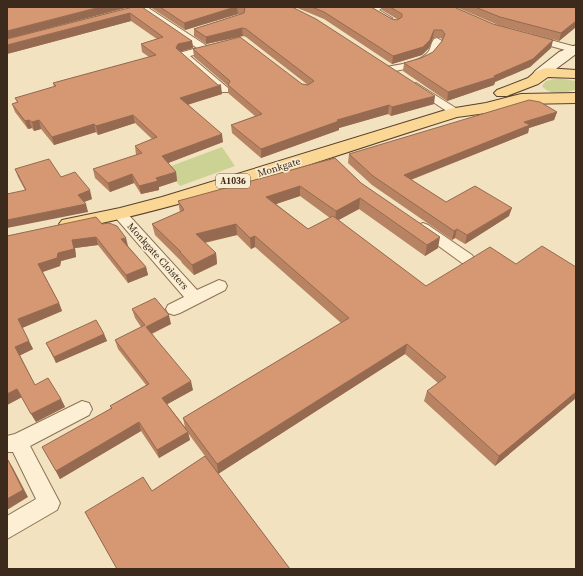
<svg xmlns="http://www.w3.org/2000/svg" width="583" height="576" font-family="'Source Serif 4',serif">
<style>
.green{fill:#ccd293}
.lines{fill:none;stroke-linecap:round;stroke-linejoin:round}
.street-casing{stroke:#8e7256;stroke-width:2}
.secondary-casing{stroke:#6f5339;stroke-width:2}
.primary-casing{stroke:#5b402b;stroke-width:2}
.street{fill:#fcefd4;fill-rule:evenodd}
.secondary{fill:#fcefd4;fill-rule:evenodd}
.primary{fill:#fad794;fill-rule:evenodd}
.wall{fill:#b78362;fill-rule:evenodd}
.shaded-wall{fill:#956a50}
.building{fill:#d59872;stroke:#956a50}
.labels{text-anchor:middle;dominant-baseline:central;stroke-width:3.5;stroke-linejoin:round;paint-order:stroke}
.shield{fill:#f9ecd0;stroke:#756452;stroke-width:1}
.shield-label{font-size:9px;font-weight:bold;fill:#3c2a1c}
.street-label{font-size:10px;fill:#3c2a1c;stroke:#f9ecd0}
</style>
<rect width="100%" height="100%" fill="#f2e2c0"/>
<path class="green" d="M558,78L576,81V89C566,94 550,96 542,86L546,81Z
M222,147L235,166L180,186L166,168Z"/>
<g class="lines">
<defs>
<path id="street" d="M137,7H147L207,46L218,45L219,47L218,49L190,56L228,88L230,90L228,92H220L178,55L179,53L197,48Z
M368,7H383L379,10L392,18L390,20H384L368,11Z
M532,35L576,47V53L529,40L527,38Z
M437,38L442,41C436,66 412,67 391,72L386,69L387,67C400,64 420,63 429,51C431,47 431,43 434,39Z
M416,83L459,110L461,112L459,114H451L412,88L411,86Z
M120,210L125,211L197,290L219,280L225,282L227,286L225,290L180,313L174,315L168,313L166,309L168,305L184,297L115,217L113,214L115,211Z
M423,223L428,225L472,255L475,259L472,263L467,264L462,263L418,231L416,228L418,225Z
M82,401L89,403L92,409L89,415L30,446L60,503L57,510L7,539V516L36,499L13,452H7V436L15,434Z"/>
<path id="secondary" d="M576,45V54L545,77H535L533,74L535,71L559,52Z"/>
<path id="primary" d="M546,68L576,70V78L548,77L538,84L507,96H497L494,93L497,90L528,78L536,71Z
M576,93V103L521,104L486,113L457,117C329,157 201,204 69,230L62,228L59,224L62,220L120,208L162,197L449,109L486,103L521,94Z"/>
</defs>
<use href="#street" class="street-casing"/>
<use href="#secondary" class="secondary-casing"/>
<use href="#primary" class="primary-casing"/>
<use href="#street" class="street"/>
<use href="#secondary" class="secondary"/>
<use href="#primary" class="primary"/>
</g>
<path class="wall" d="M133,7L192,41L193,48L180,51L222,94L188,104L223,142L168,163L176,172L177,181L159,187V190L141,194L134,183L110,192L95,178L93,169L136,155L135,146L152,139L135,123L98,135L96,132L54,145L41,129L34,131L32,128L28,129L15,112L12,104L17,102L15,98L54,87L53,83L149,57L142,52L141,44L157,39L131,21L7,54Z
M150,7H371L392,19L397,20V19L382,10V7H454L493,24L553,40L551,48L530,67L495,82L494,85L447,101L403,71L404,63L421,58L433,52L442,41V40L441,38H433L429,48L422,55L392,64L324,19L295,7H293L434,104L391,116L388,114L339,128V130L261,158L232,133L231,125L255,116L228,93V86L194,57L193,49L302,84L308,85L246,37L243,36L206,44L194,36V29L242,14H238L185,30Z
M456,7H576V27L559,41L498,25Z
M557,112L554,120L529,128L528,133L411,180L446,202L509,216L465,244L455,238L452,240L372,185L348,163L349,154Z
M335,158L361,183L438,248L425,256L359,209L338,220L426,286L516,264L576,267V398L495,466L424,401L427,391L438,383L405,354L218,474L290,569H117L85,512L152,491L205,456L188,433L190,440L159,458L141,431L60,479L47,455L111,408L110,406L146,385L118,349L115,340L141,327L135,318L132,309L171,324L152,334L193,390L167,404L185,427L183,418L341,323L255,247L251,249L237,235L205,243L216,253L217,264L194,275L182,263L181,261L155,235L152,224L180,212L178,201ZM300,196L330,218L308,229L276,204Z
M15,169L61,177L92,199L84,202L88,212L25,190L18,177Z
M102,224L128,246L146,267L148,275L128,283L98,245L75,248L76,257L61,261L60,266L43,272L59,303L62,311L22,328L33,349L20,355L35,385L61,399L65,407L36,422L22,397L7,405V236Z
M104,334L107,341L56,363L46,343Z"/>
<path class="shaded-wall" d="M100,7H130L7,39V31Z
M235,7H237L238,14L185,30L184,23Z
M130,13L131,21L7,54V45Z
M576,21V27L559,41L561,33Z
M242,28L243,36L206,44V37Z
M434,30L433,38L429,48L422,55L392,64L393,56Z
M553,40L551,48L530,67L495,82L494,85L447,101L448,92L494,76Z
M192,41L193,48L179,52L176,48L178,44Z
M221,85L222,94L181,107L180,98Z
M435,96L434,104L391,116L392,107Z
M389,105L388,114L339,128V130L261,158V149L337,120Z
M557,112L554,120L529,128L528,133L402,183L404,175L524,122Z
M133,115L135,123L98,135L96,126Z
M29,120L32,128L28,129L25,121Z
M39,120L41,129L34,131L32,122Z
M94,124L96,132L54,145L52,137Z
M222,134L223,142L163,165L162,156Z
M176,172L177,181L159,187V190L141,194L139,186L156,178Z
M132,174L134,183L110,192L108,183Z
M300,186V196L267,207L266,197Z
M90,190L92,199L81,203L78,195Z
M360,198L359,209L335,222L336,211Z
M86,204L88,212L7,228V220Z
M512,208L509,216L465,244L467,235Z
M236,224L237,235L197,244L196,234Z
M457,229L455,238L452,240L454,231Z
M255,236V247L251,249L250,238Z
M96,237L98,245L75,248L76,257L61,261L60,266L42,272L38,264L58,253L72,240Z
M440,237L438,248L425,256L427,245Z
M126,238L128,246L124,248L121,239Z
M216,253L217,264L194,275L192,265Z
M146,267L148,275L128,283L126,275Z
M59,303L62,311L22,328L18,319Z
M169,315L171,324L148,335L146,327Z
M104,334L107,341L56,363L54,357Z
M29,341L33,349L19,356L15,347Z
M407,344L405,354L218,474L217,464Z
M191,381L193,390L164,406L162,398Z
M17,389L22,397L7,405V394Z
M576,392V398L495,466L499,456Z
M61,399L65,407L36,422L31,414Z
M139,422L141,431L60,479L56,471Z
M188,432L190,440L159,458L157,450Z
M8,460L13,468L28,497L7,510Z"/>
<path class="building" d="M7,7H100L7,31Z
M133,7H142L192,41L178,44L176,48L218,85H221L180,98L222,134L162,156L176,172L156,178L158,181L139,186L132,174L108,183L93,169L142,153L135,146L157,137L133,115L96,126L94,124L52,137L39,120L32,122L29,120L25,121L12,104L18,102L15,98L56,86L53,83L156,55L141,44L163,37L130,13L7,45V39Z
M160,7H235L184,23Z
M245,7H292L316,19L435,96L392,107L389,105L337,120L339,121L261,149L231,125L262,114L228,85L230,81L193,49L240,37L302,84L308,85L314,81L246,29L242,28L206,37L194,29L244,13Z
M312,7H371L392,19L397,20L402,17V14L390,7H454L493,24L553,40L533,59L494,76L496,77L448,92L404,63L421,58L433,52L442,41L445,34L442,30H434L430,40L423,47L393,56L324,12Z
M475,7H576V21L561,33L500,17Z
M529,100L540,102L557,112L524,122L530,125L404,175L446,202L475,186L512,208L467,235L457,229L454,231L373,176L349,154Z
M335,158L361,183L440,237L427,245L360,198L336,211L300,186L266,197L308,229L333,216L426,286L490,247L516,264L542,246L576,267V392L499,456L427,391L446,377L407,344L217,464L183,418L349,318L255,236L250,238L236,224L196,234L216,253L192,265L180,252H181L152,224L184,210L178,201Z
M49,159L61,177L75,172L90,190L78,195L86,204L7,220V194L26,190L15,169Z
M96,217L102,224L109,223L117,226L126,238L121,239L146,267L126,275L96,237L72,240L74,249L58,253L57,258L38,264L59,303L18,319L29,341L15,347L35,385L48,378L61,399L31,414L17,389L7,394V236Z
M155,298L169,315L146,327L191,381L162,398L188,432L157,450L139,422L56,471L42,447L112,408L110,406L149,384L115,340L145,325L132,309Z
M96,320L104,334L54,357L46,343Z
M205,456L290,569H117L85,512L143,477L152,491Z
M8,460L23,490L7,499V461Z"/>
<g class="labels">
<rect class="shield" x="216" y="174" width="34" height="14" rx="3"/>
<g class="shield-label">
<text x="233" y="181">A1036</text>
</g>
<g class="street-label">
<text transform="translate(279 167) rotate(-17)">Monkgate</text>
<text transform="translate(158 256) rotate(48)">Monkgate Cloisters</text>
</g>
</g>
<rect width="583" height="576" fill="none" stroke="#3c2a1c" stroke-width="16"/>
</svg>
